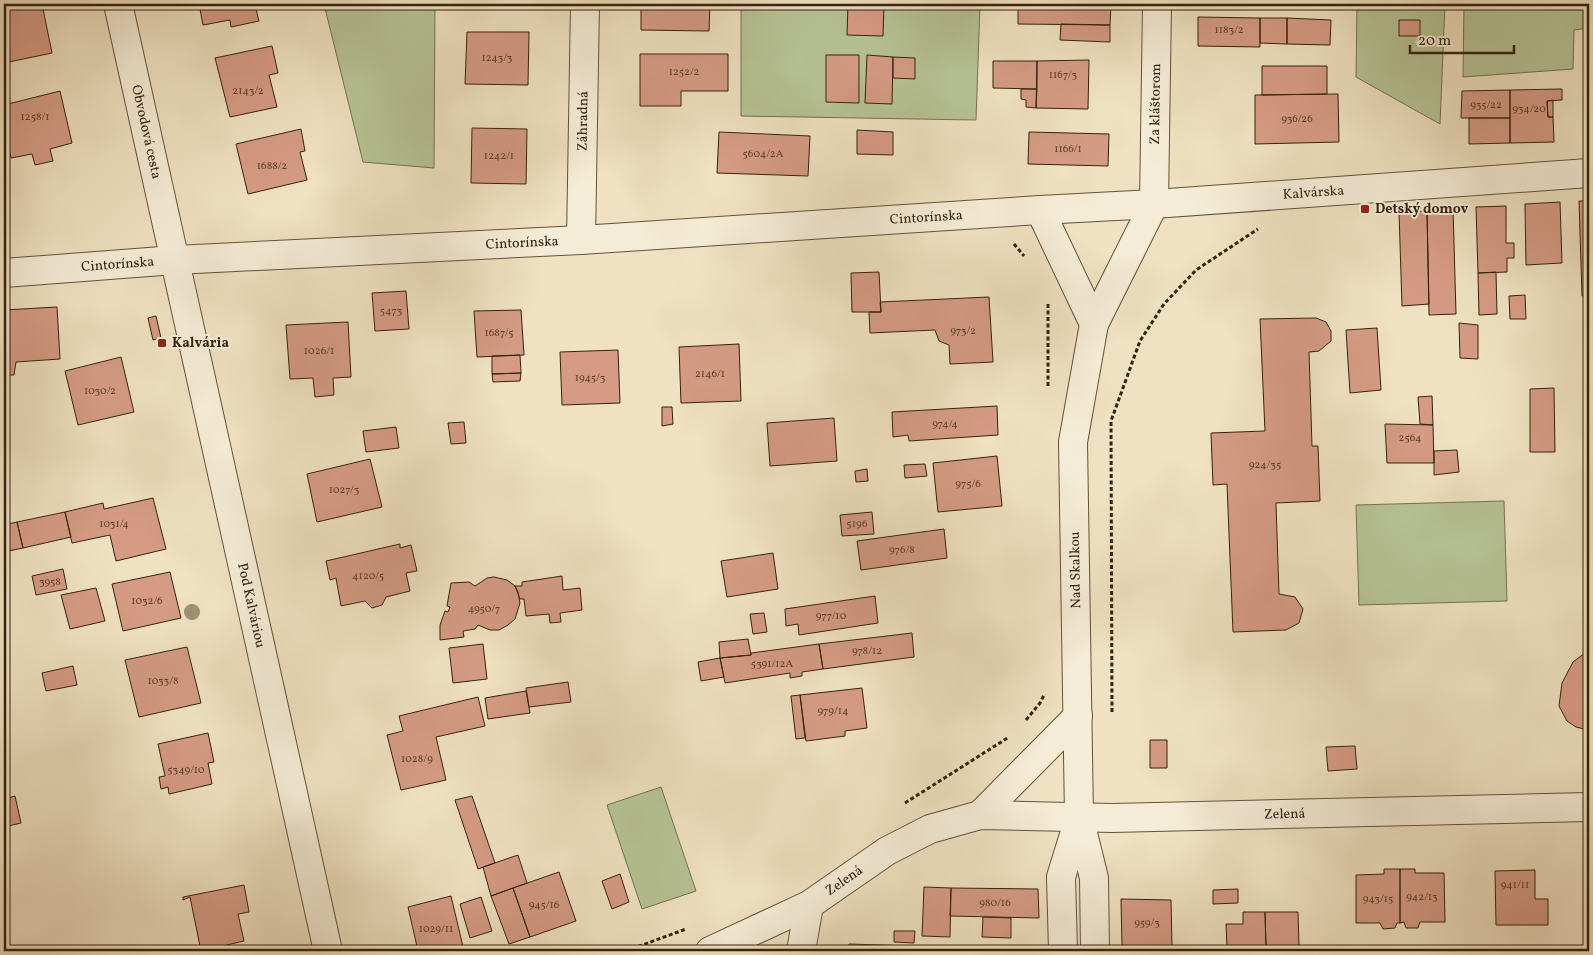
<svg xmlns="http://www.w3.org/2000/svg" width="1593" height="955" font-family="Vollkorn,serif">
<style>
.green{fill:#b6c395;stroke:#767252}
.building{fill:#d59b84;stroke:#36220f}
.lines{fill:none;stroke-linecap:round;stroke-linejoin:round}
.street-casing{stroke:#64523c;stroke-width:30}
.path{stroke:#36220f;stroke-width:3;stroke-dasharray:4 2.5;stroke-linecap:butt}
.street{stroke:#f5ecd7;stroke-width:28}
.tree{fill:#9e9275}
.poi-dot{fill:#8f2418;stroke:#f5ecd7;stroke-width:2}
.labels{text-anchor:middle;dominant-baseline:central;stroke-width:4;stroke-linejoin:round;paint-order:stroke}
.number-label{font-size:11px;fill:#5e402c}
.street-label{font-size:14px;fill:#36220f;stroke:#f5ecd7}
.poi-label{font-size:14px;font-weight:bold;fill:#36220f;stroke:#f5ecd7;text-anchor:start}
</style>
<rect width="100%" height="100%" fill="#efe1c1"/>
<filter id="stains"><feTurbulence type="fractalNoise" baseFrequency=".004" numOctaves="4"/><feColorMatrix values="0 0 0 0 .2 0 0 0 0 .09 0 0 0 0 .02 0 0 0 .5 -.17"/></filter>
<radialGradient id="worn" r=".72"><stop offset=".6" stop-color="#630" stop-opacity="0"/><stop offset="1" stop-color="#630" stop-opacity=".3"/></radialGradient>
<path class="green" d="M324,4H435L434,168L363,162Z
M741,4H980L976,120L741,116Z
M1357,4H1445L1440,124L1356,77Z
M1464,4H1589V28L1574,30L1573,69L1463,77Z
M1504,501L1507,601L1359,605L1356,505Z
M661,787L696,891L642,909L607,805Z
M1344,948L1589,949V951H1344Z"/>
<path class="building" d="M37,4H42L52,53L4,63V11Z
M199,4H267L268,6L256,9L259,21L231,27L230,20L203,25Z
M630,4H710L709,31L641,30V9H630Z
M848,4H884L883,36L847,35Z
M1018,4H1111L1110,25L1018,24Z
M1198,17L1260,18V47L1198,46Z
M1260,18H1287V44L1260,43Z
M1287,18L1331,20L1330,45L1287,44Z
M1399,20H1420V36H1399Z
M1061,24L1110,25V42L1060,40Z
M467,32H529L528,85L465,84Z
M272,46L278,73L269,75L277,107L230,117L215,58Z
M640,54H728V91H681V106H640Z
M826,55H859V103L826,102Z
M867,55L893,57L892,104L865,103Z
M893,57L915,58V79L893,78Z
M1089,60L1088,109L1036,108L1037,61Z
M993,61H1037V89L993,88Z
M1262,66H1327V94L1262,95Z
M1021,89H1037L1036,108L1026,107V100L1021,99Z
M1562,89V100L1547,101L1548,117H1553L1554,142L1510,143V90Z
M1510,90V118H1461L1462,91Z
M60,91L72,143L50,149L53,161L35,165L32,154L11,158L4,129V105Z
M1338,94L1339,142L1255,144V95Z
M1553,100V117H1548L1547,101Z
M1469,118H1510V143L1469,144Z
M472,128L527,129L526,184L471,183Z
M301,129L305,151L300,152L307,180L248,194L236,144Z
M857,130L893,132V155L857,154Z
M719,132L810,136L808,176L717,173Z
M1029,132L1109,134L1108,166L1028,164Z
M1579,201H1589V295L1582,296Z
M1560,202L1562,263L1526,265L1525,204Z
M1506,206V243H1514V258H1507V272L1478,273L1476,207Z
M1453,208L1456,314L1429,315L1427,211Z
M1427,211L1429,304L1402,306L1399,212Z
M879,272L881,312H852L851,273Z
M1496,272L1497,314L1479,315L1478,273Z
M406,291L409,329L375,331L372,293Z
M1525,295L1526,319H1510L1509,296Z
M989,297L993,362L950,364L949,345L939,341L935,330L870,333L869,312H881L880,302Z
M57,307L60,359L16,362L14,375H4V310Z
M521,310L524,355L477,357L474,311Z
M156,316L161,338L153,340L148,318Z
M1316,318L1326,322L1331,331V341L1319,351L1309,352L1312,446H1318L1320,501L1276,503L1279,594L1295,597L1303,609L1299,623L1286,630L1233,632L1227,484L1213,485L1211,433L1265,431L1260,319Z
M348,322L351,377L333,378L334,395L315,397L313,378L290,379L286,325Z
M1459,323L1478,325V359L1460,358Z
M1377,328L1381,390L1350,393L1346,330Z
M739,344L741,401L681,403L679,347Z
M618,350L620,403L562,405L560,352Z
M520,355L521,373L492,374V356Z
M121,357L134,412L78,425L65,371Z
M521,373L520,381L493,382L492,374Z
M1554,388L1555,452H1530V389Z
M1432,396L1433,425L1420,424L1418,397Z
M997,406L998,435L909,441L908,435L893,437L892,412Z
M662,407H672L673,424L662,426Z
M834,418L837,461L770,466L767,423Z
M464,422L466,443L451,444L448,423Z
M1385,424L1433,425L1434,463H1387Z
M396,427L399,448L366,452L363,431Z
M1457,450L1459,472L1434,475V451Z
M997,456L1002,506L938,512L933,463Z
M370,459L382,507L317,522L307,474Z
M925,464L927,476L905,478L904,465Z
M867,469L868,481L856,482L855,471Z
M153,498L166,549L116,561L110,535L72,543L65,512L103,503L104,509Z
M65,512L71,537L23,548L17,522Z
M872,512L874,534L842,536L840,515Z
M17,522L23,548L4,552V525Z
M944,529L947,558L861,570L857,541Z
M400,544V548L411,545L417,571L406,573L410,591L386,597L382,605L372,608L365,601L341,606L336,578L330,580L326,561Z
M773,553L778,589L727,597L721,561Z
M63,569L67,589L36,595L32,576Z
M170,572L181,618L123,631L112,584Z
M562,576L563,590L580,588L582,610L560,613L561,622L550,623L549,614L526,616L524,599H520L515,586H522V582Z
M494,577L507,580L515,586L518,592L520,603L515,619L508,625L499,630H490L478,625L475,629L463,631L464,637L440,640V625L445,611L448,612L450,607L447,606L451,583L469,582L475,586L487,578Z
M96,588L105,621L70,629L61,595Z
M875,596L878,623L799,635L798,624L786,626L785,609Z
M764,613L767,632L753,634L750,614Z
M912,633L914,657L823,669L819,644Z
M748,639L751,655L720,658L719,642Z
M483,644L487,679L453,683L449,648Z
M819,644L823,669L802,672V676L790,678V673L725,683L720,658L751,655V653Z
M187,647L201,703L139,717L125,660Z
M1589,650V728L1584,729L1576,727L1567,721L1559,706L1562,683L1573,662Z
M720,658L724,677L701,681L698,662Z
M73,666L77,685L46,691L42,673Z
M568,682L571,702L529,707L526,688Z
M862,688L867,728L845,731V736L806,741L800,695Z
M526,691L530,713L488,719L485,698Z
M800,695L805,738L796,739L791,696Z
M478,697L485,726L436,737L446,780L401,790L387,735L403,731L399,716Z
M208,733L214,762L208,763L212,784L169,794L168,787L161,789L159,777L165,776L158,744Z
M1150,740H1167V768H1150Z
M1355,746L1357,769L1328,771L1326,747Z
M15,796L21,823L4,827V799Z
M472,796L495,863L478,869L455,800Z
M518,855L527,883L491,896L483,867Z
M1384,869H1400V923H1397L1395,928L1383,929L1380,923H1356V875L1384,874Z
M1400,869H1415V873H1444L1445,922H1420L1418,928H1406L1404,922L1400,923Z
M1535,870V899H1548V925H1496L1495,871Z
M559,872L576,921L530,937L513,888Z
M620,874L629,902L612,909L602,881Z
M244,885L249,912L238,914L244,941L201,951L190,897L183,900V897Z
M924,887L951,888L950,937L922,936Z
M513,888L530,937L509,944L491,896Z
M951,888L1038,889L1039,918L950,916Z
M1238,889V903L1213,904V890Z
M451,896L464,951H418L408,907Z
M481,897L492,931L470,938L460,904Z
M1121,899L1171,900L1172,947H1122Z
M1243,912H1265L1266,947L1227,948L1226,924H1243Z
M1265,912H1298L1299,946L1266,947Z
M983,917L1011,918V938L982,937Z
M894,931H915L914,943L894,942Z
M849,944L912,946V951H848Z
M1122,947H1181V951H1122Z
M1329,950V951H1270Z"/>
<g class="lines">
<defs>
<g id="street">
<path id="s1" d="M118,4L328,951"/>
<path d="M1040,210L1094,324"/>
<path id="s2" d="M581,240L585,4"/>
<path id="s3" d="M4,273L175,260L581,240L1040,210L1154,204L1589,173"/>
<path d="M980,815L1078,716"/>
<path id="s4" d="M710,951L809,905L887,851L930,829L980,815L1112,818L1589,807"/>
<path d="M801,951L809,905"/>
<path d="M1063,951L1061,877L1079,819"/>
<path id="s5" d="M1095,951L1094,878L1079,817L1073,442L1094,324L1154,204L1157,4"/>
</g>
</defs>
<use href="#street" class="street-casing"/>
<path class="path" d="M1014,244L1024,256
M1048,304V388
M1112,712L1111,421L1140,341L1164,304L1196,270L1258,229
M1026,720L1040,703L1044,695
M905,803L1009,737
M626,951L686,929"/>
<use href="#street" class="street"/>
</g>
<circle class="tree" cx="192" cy="612" r="8"/>
<g class="poi-dot">
<rect x="1360" y="204" width="10" height="10" rx="2.5"/>
<rect x="157" y="338" width="10" height="10" rx="2.5"/>
</g>
<g class="labels">
<g class="number-label">
<text x="1229" y="30">1183/2</text>
<text x="497" y="58">1243/3</text>
<text x="684" y="72">1252/2</text>
<text x="1063" y="75">1167/3</text>
<text x="248" y="91">2143/2</text>
<text x="1486" y="105">935/22</text>
<text x="1529" y="109">934/20</text>
<text x="35" y="117">1258/1</text>
<text x="1297" y="119">936/26</text>
<text x="1068" y="149">1166/1</text>
<text x="763" y="154">5604/2A</text>
<text x="499" y="156">1242/1</text>
<text x="272" y="166">1688/2</text>
<text x="391" y="311">5473</text>
<text x="963" y="331">973/2</text>
<text x="499" y="333">1687/5</text>
<text x="319" y="351">1026/1</text>
<text x="710" y="374">2146/1</text>
<text x="590" y="378">1945/3</text>
<text x="100" y="391">1030/2</text>
<text x="945" y="424">974/4</text>
<text x="1410" y="438">2564</text>
<text x="1265" y="465">924/35</text>
<text x="968" y="484">975/6</text>
<text x="344" y="490">1027/3</text>
<text x="114" y="524">1031/4</text>
<text x="857" y="524">5196</text>
<text x="902" y="550">976/8</text>
<text x="368" y="576">4120/5</text>
<text x="50" y="582">3958</text>
<text x="147" y="601">1032/6</text>
<text x="484" y="609">4950/7</text>
<text x="831" y="616">977/10</text>
<text x="867" y="651">978/12</text>
<text x="772" y="664">5391/12A</text>
<text x="163" y="681">1033/8</text>
<text x="833" y="711">979/14</text>
<text x="417" y="759">1028/9</text>
<text x="186" y="770">5349/10</text>
<text x="1515" y="885">941/11</text>
<text x="1422" y="897">942/13</text>
<text x="1378" y="899">943/15</text>
<text x="995" y="903">980/16</text>
<text x="544" y="905">945/16</text>
<text x="1147" y="923">959/3</text>
<text x="436" y="929">1029/11</text>
</g>
<g class="street-label">
<text stroke="none"><textPath href="#s5" startOffset="865">Za kláštorom</textPath></text>
<text stroke="none"><textPath href="#s2" startOffset="119">Záhradná</textPath></text>
<text stroke="none"><textPath href="#s1" startOffset="131">Obvodová cesta</textPath></text>
<text stroke="none"><textPath href="#s3" startOffset="1312">Kalvárska</textPath></text>
<text stroke="none"><textPath href="#s3" startOffset="924">Cintorínska</textPath></text>
<text stroke="none"><textPath href="#s3" startOffset="519">Cintorínska</textPath></text>
<text stroke="none"><textPath href="#s3" startOffset="114">Cintorínska</textPath></text>
<text transform="translate(1076 570) rotate(-91)">Nad Skalkou</text>
<text stroke="none"><textPath href="#s1" startOffset="616">Pod Kalváriou</textPath></text>
<text stroke="none"><textPath href="#s4" startOffset="609">Zelená</textPath></text>
<text stroke="none"><textPath href="#s4" startOffset="152">Zelená</textPath></text>
</g>
<g class="poi-label">
<text x="1375" y="209">Detský domov</text>
<text x="172" y="343">Kalvária</text>
</g>
</g>
<rect width="1593" height="955" fill="none" stroke="#efe1c1" stroke-width="20"/>
<rect x="5" y="5" width="1583" height="945" fill="none" stroke="#36220f" stroke-width="2.5"/>
<rect x="10" y="10" width="1573" height="935" fill="none" stroke="#36220f"/>
<path d="M1410 45v8h104v-8" fill="none" stroke="#36220f" stroke-width="2.5"/>
<text x="1418" y="45" font-size="15" fill="#36220f" stroke="#f5ecd7" stroke-width="4" paint-order="stroke">20 m</text>
<rect width="100%" height="100%" filter="url(#stains)"/>
<rect width="100%" height="100%" fill="url(#worn)"/>
</svg>
